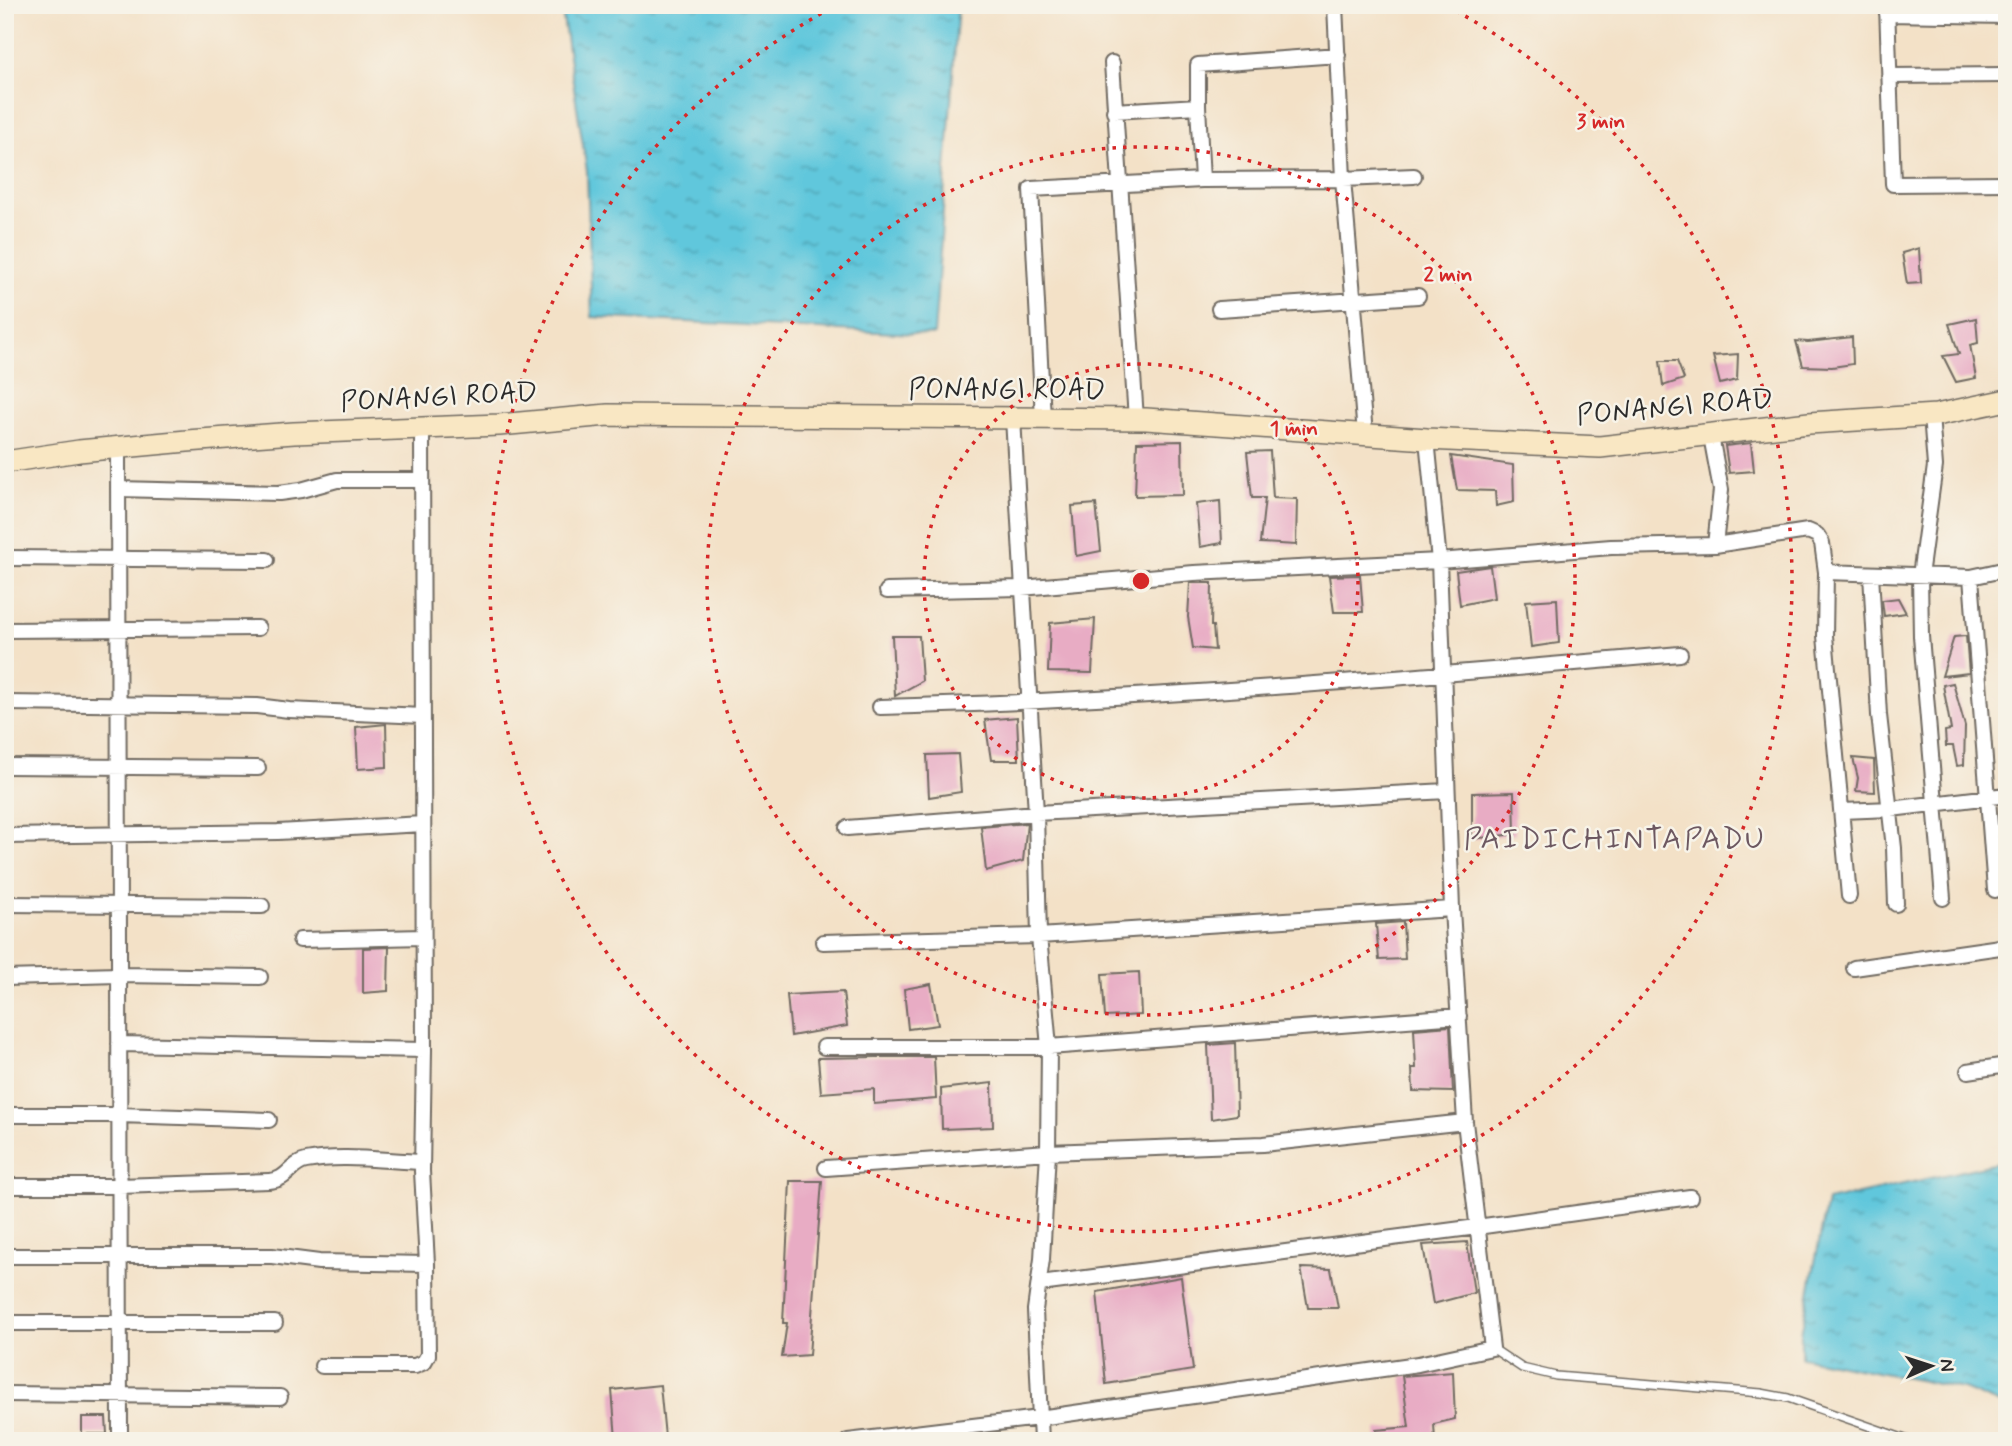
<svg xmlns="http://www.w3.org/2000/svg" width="2012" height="1446" font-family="Mynerve,sans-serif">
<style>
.water{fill:url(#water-ripples);stroke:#467984;stroke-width:2}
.building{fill:#e8acc4}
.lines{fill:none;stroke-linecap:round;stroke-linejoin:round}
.lane-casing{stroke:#716b62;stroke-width:10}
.street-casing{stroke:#716b62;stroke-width:18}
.secondary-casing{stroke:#716b62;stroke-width:24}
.lane{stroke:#fff;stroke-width:7}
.street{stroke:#fff;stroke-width:14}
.secondary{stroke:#f9e7c3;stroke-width:21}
.ring{fill:none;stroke:#d62828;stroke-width:3.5;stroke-dasharray:3.5 7}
.labels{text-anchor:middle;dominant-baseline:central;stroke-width:5;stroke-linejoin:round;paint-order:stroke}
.street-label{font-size:28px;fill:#2b2b2b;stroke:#f7f3e8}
.neighbourhood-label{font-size:30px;letter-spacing:2px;fill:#6d5861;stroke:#f7f3e8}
.centre{fill:#d62828;stroke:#f7f3e8;stroke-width:3.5}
.ring-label{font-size:21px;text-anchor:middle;font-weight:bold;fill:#d62828;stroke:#f7f3e8;stroke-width:5;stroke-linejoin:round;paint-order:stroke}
</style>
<defs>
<pattern id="water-ripples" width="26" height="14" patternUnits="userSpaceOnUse" patternTransform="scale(1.75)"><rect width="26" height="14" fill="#60c7dc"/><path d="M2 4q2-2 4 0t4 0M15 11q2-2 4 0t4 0" fill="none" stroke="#4fa2b3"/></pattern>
</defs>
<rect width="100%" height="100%" fill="#f7f3e8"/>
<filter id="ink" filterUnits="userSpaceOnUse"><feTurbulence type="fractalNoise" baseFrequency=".0143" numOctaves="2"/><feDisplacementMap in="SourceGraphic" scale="14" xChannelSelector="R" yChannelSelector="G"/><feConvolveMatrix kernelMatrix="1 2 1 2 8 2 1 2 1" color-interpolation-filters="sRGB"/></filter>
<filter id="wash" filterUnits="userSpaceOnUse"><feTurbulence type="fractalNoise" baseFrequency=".00686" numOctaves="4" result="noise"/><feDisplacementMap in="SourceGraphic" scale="28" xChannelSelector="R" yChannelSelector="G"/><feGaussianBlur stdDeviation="1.57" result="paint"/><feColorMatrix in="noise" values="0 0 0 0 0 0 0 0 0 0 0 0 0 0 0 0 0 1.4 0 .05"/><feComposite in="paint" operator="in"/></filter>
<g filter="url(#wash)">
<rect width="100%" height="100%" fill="#f3e1c7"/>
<path class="water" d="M561,5H958L934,335L592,317L587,171Z
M2007,1161V1407L1963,1389L1801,1357V1334L1827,1201Z"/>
<g id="blocks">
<path class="building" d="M1919,248L1921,283L1907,284L1902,253Z
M1976,318L1978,343L1970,345L1976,378L1956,382L1943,356L1959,354L1949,324Z
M1852,337L1853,364L1832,367L1803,366L1796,341L1808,342Z
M1738,354L1737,380L1720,384L1713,356Z
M1660,361H1677L1684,379L1663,386Z
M1182,441L1183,495L1135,496L1137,442Z
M1751,443L1754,471L1729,473L1725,446Z
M1270,451L1273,498L1297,499L1296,545L1260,543L1265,498H1252L1247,452Z
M1451,456L1513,465L1514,502L1496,506L1495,491L1457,490Z
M1220,501L1222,543L1200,547L1196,504Z
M1096,504L1101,551L1076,556L1072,506Z
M1490,566L1494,598L1460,605L1456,571Z
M1360,575L1363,612H1334L1329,576Z
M1190,583H1212L1211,626H1213L1215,650L1193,648L1188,617Z
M1898,598L1906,613L1884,616L1882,600Z
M1557,599L1559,643L1531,647L1526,601Z
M1095,619L1092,673L1048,672L1050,623Z
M892,636H919L922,681L895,696Z
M1966,636L1969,673L1942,676L1954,637Z
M1953,683L1965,726L1964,765L1957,766L1953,746H1946L1945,731L1951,730L1943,685Z
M1017,717L1019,760H991L985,720Z
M386,724L387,767L358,769L356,727Z
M958,754L961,792L929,797L927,755Z
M1853,758L1874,760L1875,792L1856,791L1858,778Z
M1514,792L1515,834L1472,839V793Z
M1027,823L1023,861L986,871L981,827Z
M1403,922L1405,959L1379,960L1376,924Z
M389,947L388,991L363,993V948Z
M1139,972L1141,1015L1105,1017L1102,974Z
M931,984L938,1025L908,1029L904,989Z
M843,992L847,1026L791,1036L787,995Z
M1450,1026L1453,1092L1413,1091L1412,1068H1416L1414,1029Z
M1235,1043L1237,1115L1211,1119L1208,1045Z
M877,1057H934L936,1099L874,1104V1089L821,1093L818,1058Z
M992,1083L993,1127L942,1129L941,1089Z
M790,1181H822L809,1355L782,1357L787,1323H783Z
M1467,1242L1474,1293L1433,1304L1423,1245Z
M1301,1268L1331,1269L1338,1308H1308Z
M1181,1277L1193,1370L1106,1384L1097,1292Z
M1453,1372L1455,1419L1434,1424L1435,1441H1377L1376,1430L1409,1427L1402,1376Z
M660,1385L665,1437L616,1439L612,1390Z
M82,1417H106L107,1434H82Z"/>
</g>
</g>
<g filter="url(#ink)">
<use href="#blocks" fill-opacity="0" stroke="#716b62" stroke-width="2"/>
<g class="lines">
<defs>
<path id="lane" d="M1492,1348L1522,1368L1556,1376L1761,1393L1788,1398L1911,1441"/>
<path id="street" d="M1335,5L1343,179L1365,434
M1887,5L1893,184L2007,183
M1887,14L2007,16
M1112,63L1136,419
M1889,76L2007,75
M1198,106V65L1338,55
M1114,111L1198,106L1202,180
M1219,309L1418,296
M1931,415L1935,466L1920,576L1921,636L1943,898
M1013,418L1036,813L1039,936L1049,1047L1048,1152L1042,1259L1035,1310L1041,1441
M1043,418L1031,189L1202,180L1343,179L1414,176
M1711,436L1721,490L1715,545L1808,531L1817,535L1822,543L1826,572
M118,448L120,1441
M118,489L279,493L301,490L337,480H422
M5,558L267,560
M1871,574L1879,715L1894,848L1896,904
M1971,577L1995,890
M887,591L1021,588L1194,573L1439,561L1611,547L1715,545
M5,630L258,628
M5,703L257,706L289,710L423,716
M880,707C1147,700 1414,677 1680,654
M5,766L258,768
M1842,811L1891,809L2007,795
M847,828L1036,813L1447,791
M5,836L278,832L423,824
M1849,896L1825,636L1826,572L1971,577L2007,569
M5,904L262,906
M300,940L423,937
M823,942L1039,936L1452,909
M1854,968L2007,946
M5,978L119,975L260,977
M119,1044L424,1050
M824,1047H1049L1459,1016
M1968,1071L2007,1065
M5,1115H119L269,1120
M826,1168L1048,1152L1263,1144L1465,1122
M5,1186H119L269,1181C288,1180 290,1164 306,1161C343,1154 385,1161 422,1162
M5,1256H272L319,1262L427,1264
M1040,1284L1477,1227L1690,1197
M5,1323H275
M322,1366H415L424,1362L428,1355L427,1264L422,1171L424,1050L422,428
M5,1394L280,1397
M848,1441L1039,1418L1418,1364L1492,1348L1465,1122L1452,909L1439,561L1427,439"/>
<path id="secondary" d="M5,462L79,451L187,441L294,433L499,425L608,415L1146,419L1427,439L1600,447L1809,423L1936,415L2007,400"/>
</defs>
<use href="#lane" class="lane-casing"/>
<use href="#street" class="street-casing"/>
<use href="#secondary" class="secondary-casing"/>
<use href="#lane" class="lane"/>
<use href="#street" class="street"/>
<use href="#secondary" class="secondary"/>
</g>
</g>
<g class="ring">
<circle cx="1141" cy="581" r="217"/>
<circle cx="1141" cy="581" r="434"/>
<path d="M1447 6A651 651 0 1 1 835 6"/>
</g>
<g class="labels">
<g class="street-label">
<text x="1007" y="390">PONANGI ROAD</text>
<text transform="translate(439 398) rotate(-3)">PONANGI ROAD</text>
<text transform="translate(1675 408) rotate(-5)">PONANGI ROAD</text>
</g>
<g class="neighbourhood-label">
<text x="1615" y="839">PAIDICHINTAPADU</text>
</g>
</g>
<circle cx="1141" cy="581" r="10" class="centre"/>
<g class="ring-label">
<text x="1601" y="128">3 min</text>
<text x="1448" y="281">2 min</text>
<text x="1294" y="435">1 min</text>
</g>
<rect width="2012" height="1446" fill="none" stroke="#f7f3e8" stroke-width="28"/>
<g transform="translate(1931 1366) rotate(87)" stroke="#f7f3e8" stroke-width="5" paint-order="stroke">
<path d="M0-5L12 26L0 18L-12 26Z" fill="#2b2b2b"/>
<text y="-10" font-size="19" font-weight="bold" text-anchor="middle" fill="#2b2b2b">N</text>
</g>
</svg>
